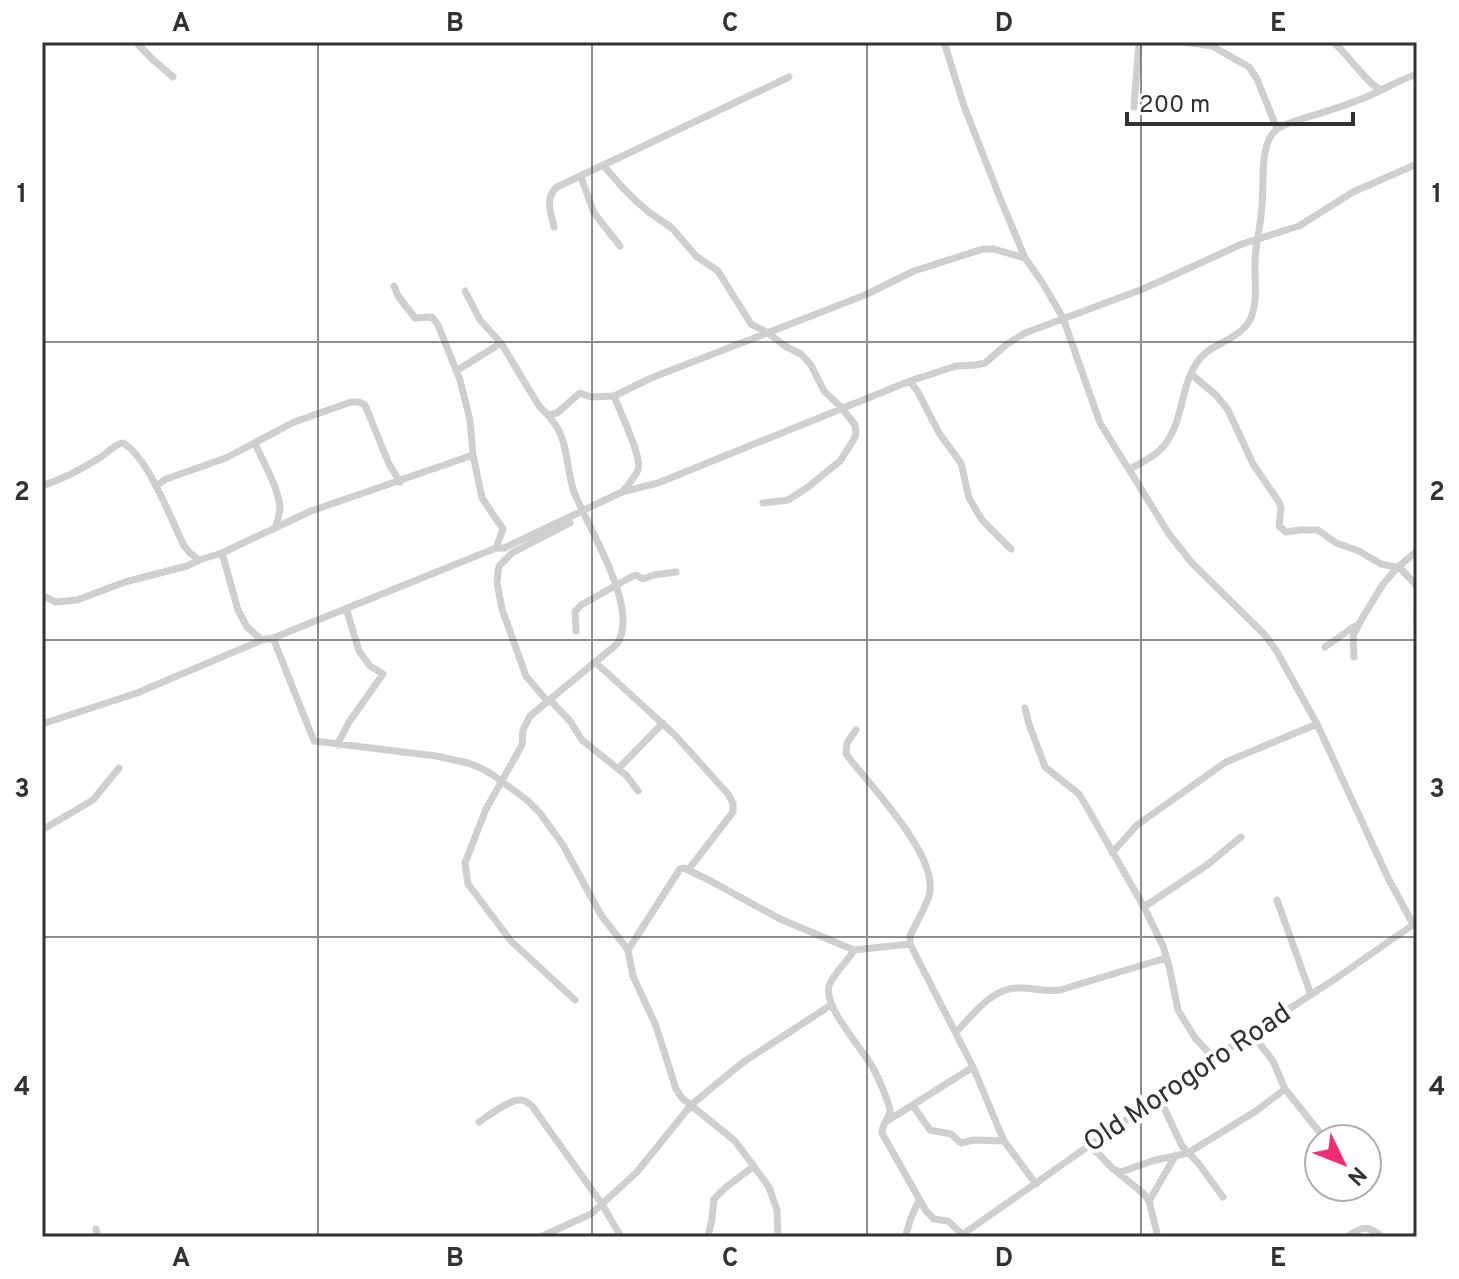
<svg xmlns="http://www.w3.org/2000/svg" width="1459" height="1279" font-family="Overpass,sans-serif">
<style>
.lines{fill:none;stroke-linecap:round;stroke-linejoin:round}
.street{stroke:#cfcfcf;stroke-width:7}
.grid{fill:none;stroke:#323232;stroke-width:2;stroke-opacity:0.55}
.labels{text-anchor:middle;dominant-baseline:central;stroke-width:8;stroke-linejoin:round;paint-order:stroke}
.street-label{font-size:28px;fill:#323232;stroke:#fff}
.neatline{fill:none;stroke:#323232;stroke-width:3}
.grid-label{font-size:26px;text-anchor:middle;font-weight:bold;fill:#323232}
</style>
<rect width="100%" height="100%" fill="#fff"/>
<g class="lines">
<path class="street" d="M136,42L151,58L173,77
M944,42L964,106L1000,198L1025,258L1042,282L1063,318L1100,423L1169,534L1192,563L1264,634L1276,650L1317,724L1388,878L1413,924
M1184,42L1212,46L1249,67L1257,79L1277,129
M1333,42C1347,53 1368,85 1380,89
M1134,107L1139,42
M603,165L622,187L636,201L650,213L672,228L696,256L718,271L751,324L768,333L785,346L801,354L811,365L824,391L842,408L855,425L856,434L853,441L840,461L808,487L788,500L763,503
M581,177L594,213L620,246
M554,227C551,212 544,198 557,187L789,77
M394,286L398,296L415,318L432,317L438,325L460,380L470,420L473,455L482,498L503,529L496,548
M465,291L480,320L501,343L539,406L548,415L557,413L580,393L591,397L614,396L651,378L865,295L914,271L983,249H994L1024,258
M456,371L501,343
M1191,374L1217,396L1228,410L1253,464L1279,502L1281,508L1279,526L1286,532L1300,530H1318L1336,543L1359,551L1381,564L1400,568L1417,586
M910,381L918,392L939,433L961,463L969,498L982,520L1011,549
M614,396C619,410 643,458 638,470C635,477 628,485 623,491
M548,415C552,420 556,425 559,431C568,448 567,472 574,492C587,526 641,609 617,644L530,716L523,730L522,745L486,809L465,863L468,884L511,941L575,1000
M255,443C263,462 277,485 280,506C280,513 278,520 276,526
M1130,469C1140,463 1152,458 1160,450C1184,427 1179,387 1198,361C1212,341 1244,340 1252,315C1258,297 1254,279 1255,260C1256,242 1261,224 1262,206C1264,186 1260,151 1272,134C1278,126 1294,121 1304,118C1321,113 1339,108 1356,101C1377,94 1396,81 1417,74
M42,486C63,479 82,469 101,457C108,452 114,445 123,443C148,457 171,519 184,546L190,553L199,560
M156,486L166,479L226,458L294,422L351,402H359L365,405L389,464L400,482
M222,553L238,610L247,627L262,640
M42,595L55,602L77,600L125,582L187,566L199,560L222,553L311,511L473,455
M1417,614V621
M576,631L575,612L581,605L633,576L636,575L643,579L654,575L676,572
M273,638L314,741L436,756L468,763L481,768L493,775L527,800L540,813L563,845L601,915L628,950L633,976L656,1026L676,1089L682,1098L735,1141L769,1187L777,1210L778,1237
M1325,647L1355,626
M1354,657L1353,636L1360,622L1383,584L1398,567L1417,551
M595,662L675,735L728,794L733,803V812L689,869
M550,700L570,721L582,740L627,776L638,791
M548,702L526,676L502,609L497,583L498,572L499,566L512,553L570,523
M1025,708L1029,724L1045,767L1079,794L1088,809L1144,907L1163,946L1169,966L1178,1010L1195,1038L1214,1058
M42,724L137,693L262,640L273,638L496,548H504L622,492L658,483L910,381L956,366L976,365L985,363L1007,344L1025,333L1143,289L1242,244L1299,226L1353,192L1417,164
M856,730L847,743L846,754C869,785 935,851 930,891C929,902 915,925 910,936V944L973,1067L1004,1141L1036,1184
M337,745L349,722L383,674L370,666L359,651L346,608
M618,769L663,723
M42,830L93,800L119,768
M1112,853L1137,825L1226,762L1317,724
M1277,900L1311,995
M1144,907L1207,865L1241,837
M628,950L680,869L684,868L709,880L780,919L854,950L910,944
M854,950C848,961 832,975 829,986C823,1007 863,1049 873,1068C880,1081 886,1096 890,1109C890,1119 882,1123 882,1133L926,1211L934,1219L948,1221L962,1234
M956,1032C973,1015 990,990 1016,988C1031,987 1045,992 1060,990L1166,958
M1252,1034L1273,1061L1285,1089L1325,1139
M1159,1097L1182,1146L1199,1164L1223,1197
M913,1106L930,1130L951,1134L961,1143L974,1140L1004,1141
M887,1121L973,1067
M479,1122C488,1116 510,1099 521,1100C526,1100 528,1103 532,1106L602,1204L621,1237
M1090,1145L1113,1169L1121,1172L1152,1161L1188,1153L1256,1111L1285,1089
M1116,1171L1144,1194L1149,1201L1158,1237
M1149,1201L1176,1155
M96,1229L98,1237
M540,1237L591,1214L637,1172L691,1105L742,1063L831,1005
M708,1237L712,1219L714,1199L725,1188L754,1166
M905,1237L911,1218L919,1200
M959,1237L1214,1058L1335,979L1417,922
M1347,1237C1361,1226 1369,1225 1382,1237"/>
</g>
<path class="grid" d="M318,42V1237M592,42V1237M867,42V1237M1141,42V1237M42,342H1417M42,640H1417M42,937H1417"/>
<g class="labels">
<g class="street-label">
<text transform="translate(1188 1079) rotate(-34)">Old Morogoro Road</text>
</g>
</g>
<rect width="1459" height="1279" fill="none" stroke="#ffffff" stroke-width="88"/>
<g transform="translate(1343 1163) rotate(133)"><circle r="38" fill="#ffffff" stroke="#adadad" stroke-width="2"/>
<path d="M0-6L14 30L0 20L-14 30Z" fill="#f02c72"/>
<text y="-12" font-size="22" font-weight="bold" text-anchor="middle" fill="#323232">N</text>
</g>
<path d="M1127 112v12h226v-12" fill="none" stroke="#323232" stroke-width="4"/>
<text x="1139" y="112" font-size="24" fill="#323232" stroke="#ffffff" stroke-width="6" paint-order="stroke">200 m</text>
<rect x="44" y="44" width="1371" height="1191" class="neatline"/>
<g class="grid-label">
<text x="181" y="31">A</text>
<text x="455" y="31">B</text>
<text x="730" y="31">C</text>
<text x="1004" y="31">D</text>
<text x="1278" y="31">E</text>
<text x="22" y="202">1</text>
<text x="1437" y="202">1</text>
<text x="22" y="500">2</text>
<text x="1437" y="500">2</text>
<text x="22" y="797">3</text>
<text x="1437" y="797">3</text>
<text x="22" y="1095">4</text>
<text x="1437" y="1095">4</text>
<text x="181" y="1266">A</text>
<text x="455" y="1266">B</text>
<text x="730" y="1266">C</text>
<text x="1004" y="1266">D</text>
<text x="1278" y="1266">E</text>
</g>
</svg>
